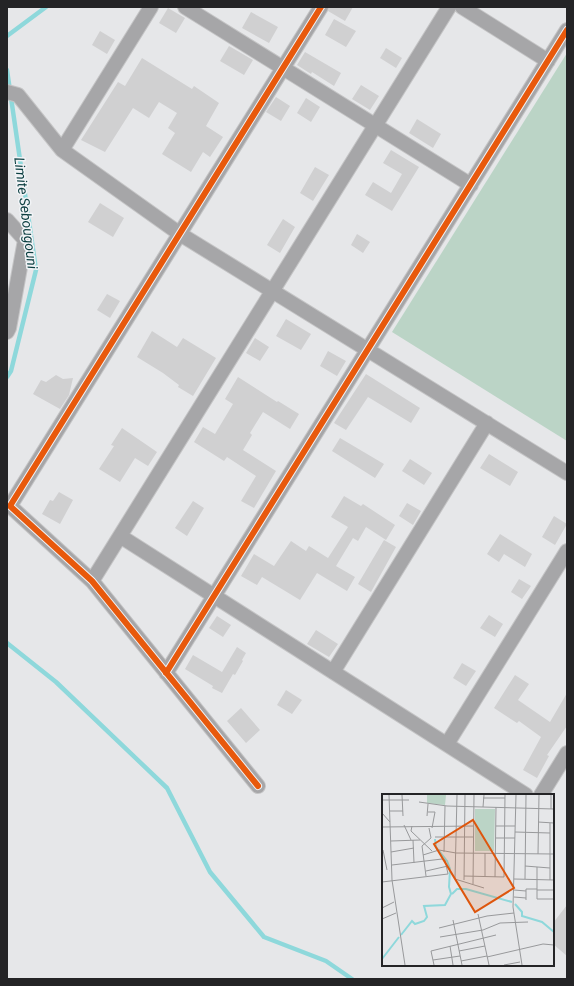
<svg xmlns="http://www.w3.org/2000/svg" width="574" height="986" font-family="Roboto,sans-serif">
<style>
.green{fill:#bbd4c6}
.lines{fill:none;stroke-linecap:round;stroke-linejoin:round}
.stream{stroke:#8ed8db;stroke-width:4.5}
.building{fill:#d0d0d1}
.street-casing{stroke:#c4c4c5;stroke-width:16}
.street{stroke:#a6a6a8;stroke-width:14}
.cycleway-casing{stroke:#f2f4f7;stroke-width:8}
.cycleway{stroke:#e8590c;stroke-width:6}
.labels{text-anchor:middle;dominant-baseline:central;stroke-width:3;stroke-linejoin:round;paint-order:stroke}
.water-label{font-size:14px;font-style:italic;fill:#0b3e40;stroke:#f2f4f7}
.inset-river{fill:none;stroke:#8ed8db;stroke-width:2}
.inset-road{fill:none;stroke:#98999b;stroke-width:1}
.view{fill:#de560d;fill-opacity:0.15;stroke:#de560d;stroke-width:2}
.inset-edge{fill:none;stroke:#242426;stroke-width:2}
</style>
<rect width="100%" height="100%" fill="#e6e7e9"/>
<path class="green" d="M567,53V441L392,332Z"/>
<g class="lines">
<path class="stream" d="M7,36L46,7
M7,70L36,270L11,371L7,377
M7,643L56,682L167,788L210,872L264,937L326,961L352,979"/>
</g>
<path class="building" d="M329,7H353L345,21L328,11Z
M168,8L185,18L176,33L159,23Z
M251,12L278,27L269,43L242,28Z
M334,19L356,31L346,47L325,35Z
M100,31L115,40L107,54L92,45Z
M229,46L253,60L244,75L220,61Z
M386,48L402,58L396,68L380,58Z
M305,52L341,73L334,86L312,72L311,74L297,65Z
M142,58L192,89L194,86L219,103L206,126L223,137L210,157L203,152L191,172L162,154L175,133L168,128L177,113L159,102L149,118L133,108L105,152L81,140L118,82L125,86Z
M361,85L379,96L370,110L352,99Z
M276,97L290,106L281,121L266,112Z
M306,98L320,107L311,122L297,113Z
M417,119L441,134L433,148L409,133Z
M391,150L419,167L392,211L365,195L373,182L391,193L402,174L383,163Z
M315,167L329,175L313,201L300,193Z
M100,203L124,218L113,237L88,222Z
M283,219L295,227L280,253L267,245Z
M357,234L370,242L363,253L351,245Z
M107,294L120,301L110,318L97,310Z
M286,319L311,334L301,350L276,336Z
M152,331L177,347L183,338L216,358L193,396L178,387L179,385L163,373L137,357Z
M255,338L269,347L260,361L246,353Z
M328,351L346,361L337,376L320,366Z
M366,374L420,408L411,423L368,397L346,430L334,423Z
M56,375L63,379L73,378L69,395L60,409L33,394L41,380L46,382Z
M238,377L277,402L278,401L299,414L290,429L263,412L250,433L252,435L243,450L276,471L254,508L241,501L256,476L227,457L224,461L194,442L203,427L215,434L233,404L225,399Z
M122,428L157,452L148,466L135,458L120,482L99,469L114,446L111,445Z
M340,438L384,464L375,478L332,451Z
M489,454L518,472L510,486L480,468Z
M410,459L432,473L424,485L402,471Z
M59,492L73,500L60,524L42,514L50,500L53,501Z
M344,496L361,506L363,504L395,525L386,540L366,527L358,541L353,538L336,566L355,577L347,591L317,573L300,600L262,577L257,585L241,576L254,554L274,566L291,541L306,551L309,546L328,558L348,527L331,517Z
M193,501L204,508L187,536L175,528Z
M407,503L421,511L413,525L399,516Z
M554,516L567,524L555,545L542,537Z
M500,534L532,554L525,567L504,554L499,562L487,554Z
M384,540L396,547L371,592L358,584Z
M519,579L531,586L522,599L511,592Z
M489,615L503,624L495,637L480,628Z
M217,616L231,625L223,637L209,628Z
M316,630L338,644L329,657L307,644Z
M237,647L246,653L242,660L243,661L235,675L233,674L222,693L212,688L213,686L185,669L193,655L222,672Z
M462,663L476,671L466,686L453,678Z
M515,675L529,684L518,700L550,722L567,693V726L547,755L549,756L537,778L523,770L541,737L519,721L517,723L494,708Z
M286,690L302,700L292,714L277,705Z
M241,708L260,730L246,743L227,721Z
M567,905V956L553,944V923Z"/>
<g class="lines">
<defs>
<path id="street" d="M185,7L471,185
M462,7L548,61
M7,92L18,95L62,150L180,234L567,473
M62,150L151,7
M7,220L25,240L9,328L7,332
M120,536L526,795
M92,581L449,7
M333,672L487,423
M166,673L567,30
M447,744L567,551
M258,786L92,581L10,506L321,7
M541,795L567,753"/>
</defs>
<use href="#street" class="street-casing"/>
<use href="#street" class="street"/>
<defs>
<path id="cycleway" d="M166,673L567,30
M258,786L92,581L10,506L321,7"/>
</defs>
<use href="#cycleway" class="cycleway-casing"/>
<use href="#cycleway" class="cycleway"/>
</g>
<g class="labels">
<g class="water-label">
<text transform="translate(26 213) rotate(83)">Limite Sebougouni</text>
</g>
</g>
<g transform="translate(382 794)">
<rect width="172" height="172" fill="#e6e7e9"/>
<path d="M45,1H64L63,11L45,9ZM93,15H113L112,57H93Z" fill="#bbd4c6"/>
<path class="inset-river" d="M70,100L75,95H84L130,108M133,110L140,118V122L160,128L172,138M19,141L30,127L33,130L42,127L45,123L42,112L63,111L69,100L67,93L68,75L65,67L54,53L53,45M0,165L17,143"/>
<path class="inset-road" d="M7,1L10,86L23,171M20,1L21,22M75,1L73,85L102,94M134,1L131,113L140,171M101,4H123M0,6H27M37,8L65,12L172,15M101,13L102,1M169,15V1M8,17H21M46,18H53L50,34M0,19L8,28M45,22L46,10M156,28L172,29M22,31L29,46M30,32L29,37L50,57M114,32H133M0,33L92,32M133,38L168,39M53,43H92M114,44H133M31,46L32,69M9,47L38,46M1,56L5,76M9,58L32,54M62,58L63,12M156,60L157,1M41,61L57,56L74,59L172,60M143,72L168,74M155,73V105H172M44,77L66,72M44,82L40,52L49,44L47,34M82,82L122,83L123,1M103,83V59M113,83L114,13M132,85L172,86M143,85L144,1M82,86L83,1M168,86V29M0,88L66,80L63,66L60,65L10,71M91,90L92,1M132,96L144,97M155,96H172M132,103L144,104M144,106V95H155M0,114L12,108M96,120L107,171M0,125L14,119M71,126L80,171M57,134L105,122L132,119M58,143L101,136L118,129L146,128M68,152L71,171M77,157L103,152M105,163L161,150L172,151M51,166L78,162M79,167L105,162M52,171L49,157L114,141M122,171L138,168"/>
<path class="view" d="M91,26L132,94L93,118L52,50Z"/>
<rect width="172" height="172" class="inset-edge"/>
</g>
<rect width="574" height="986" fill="none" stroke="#242426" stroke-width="16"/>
</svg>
